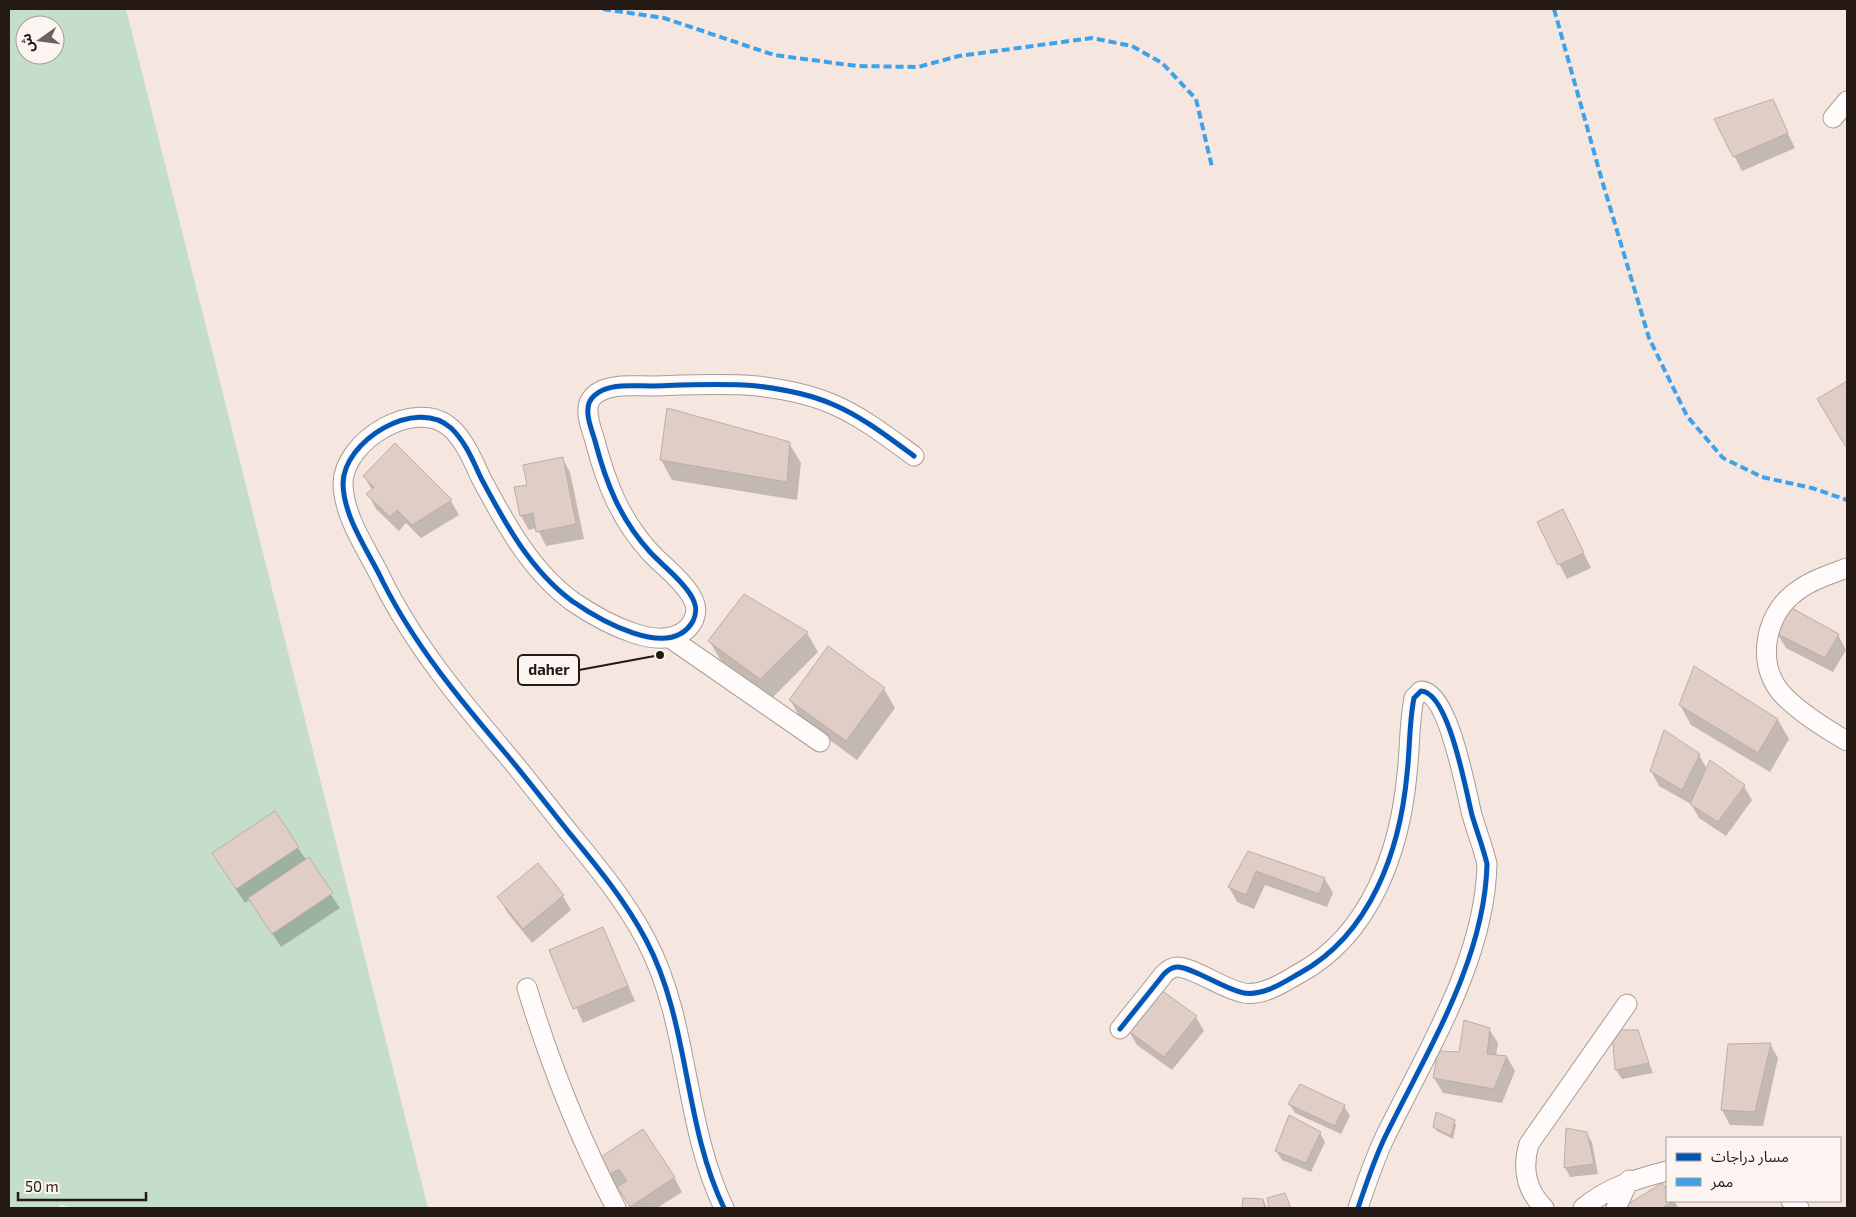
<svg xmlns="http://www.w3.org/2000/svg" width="1856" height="1217" font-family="'Exo 2','Noto Sans Arabic',sans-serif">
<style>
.green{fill:#c4dec9;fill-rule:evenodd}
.shadow{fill:#0003}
.building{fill:#e0cec6;stroke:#bbaea9}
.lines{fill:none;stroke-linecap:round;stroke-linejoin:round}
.minor-casing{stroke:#a89c96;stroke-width:21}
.minor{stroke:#fefbfa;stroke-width:19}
.quiet{stroke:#3ea2ea;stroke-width:4;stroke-dasharray:8 4;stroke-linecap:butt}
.cycleway-casing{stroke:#fbf4f1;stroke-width:8}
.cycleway{stroke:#0057b8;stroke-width:5}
.leader{fill:none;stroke:#251914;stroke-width:2}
.callout-dot{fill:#251914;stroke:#fbf4f1;stroke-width:2}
.callout{fill:#fbf4f1;stroke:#251914;stroke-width:2}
.callout-label{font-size:15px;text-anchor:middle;font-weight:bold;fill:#251914}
</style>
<rect width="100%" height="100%" fill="#f5e6df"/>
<path class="green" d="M9,9H126L428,1208H71L61,1204L57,1208H9ZM25,25H55V55H25Z"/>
<path class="shadow" d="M1772,101L1795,148L1742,171L1715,119Z
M1847,383V448L1819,400Z
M668,410L789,443L801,463L797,500L672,480L661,460Z
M395,445L451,501L459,515L421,538L406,523L399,531L376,509L368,494L372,490L364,476Z
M562,458L570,472L584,539L546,546L537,528L529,530L521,516L528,486Z
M1563,511L1591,568L1567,579L1538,522Z
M807,633L818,652L772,698L721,661L710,642Z
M1777,633L1838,635L1846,650L1833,672L1786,648Z
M884,689L895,708L857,760L801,719L790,700Z
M1680,705L1778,720L1789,739L1770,772L1691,725Z
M1699,755L1707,769L1744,786L1752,800L1726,836L1699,818L1691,804L1659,786L1651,771Z
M298,848L340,908L281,947L250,899L245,903L222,868Z
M1248,852L1325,879L1333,893L1327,907L1265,885L1254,909L1237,902L1229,887Z
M538,865L563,896L571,910L532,943L507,912L499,897Z
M603,929L635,1001L583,1023L551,951Z
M1196,1017L1204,1031L1172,1070L1137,1045L1129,1031Z
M1489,1029L1498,1043L1496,1056L1507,1057L1515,1071L1502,1103L1443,1093L1434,1078Z
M1613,1031H1637L1653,1073L1622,1079L1616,1070Z
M1770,1044L1778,1058L1763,1126L1730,1125L1722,1110L1729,1045Z
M1289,1104L1344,1106L1350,1116L1341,1134L1295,1113Z
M1454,1121L1456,1125L1453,1139L1437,1131L1434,1127Z
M1320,1133L1325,1142L1311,1172L1282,1160L1276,1151Z
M1586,1133L1592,1142L1598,1174L1570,1177L1565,1167Z
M599,1159L674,1177L682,1192L657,1208H631Z
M1662,1185L1667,1192V1201H1674L1679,1208H1628L1629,1204Z
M1244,1199L1263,1200L1267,1208H1244Z"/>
<path class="building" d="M1773,99L1788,133L1733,157L1714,119Z
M1847,381V446L1846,447L1817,399Z
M667,408L790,442L787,482L660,460Z
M395,443L452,500L412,525L397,510L390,517L366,494L374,487L363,476Z
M563,457L576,524L536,532L533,513L520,516L514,487L527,485L523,465Z
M1563,509L1584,553L1558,565L1537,522Z
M744,594L808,632L760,679L708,641Z
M1790,607L1839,634L1825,658L1776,633Z
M828,646L885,688L846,741L789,700Z
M1694,666L1778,719L1758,753L1679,705Z
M1664,730L1700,754L1682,790L1650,771Z
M1710,760L1745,785L1718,822L1690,804Z
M275,811L299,847L236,889L212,853Z
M1248,851L1325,878L1319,894L1256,871L1246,895L1228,887Z
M309,857L333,893L272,934L248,898Z
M538,863L564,895L523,929L497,897Z
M603,927L628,986L573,1009L549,950Z
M1161,990L1197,1016L1164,1057L1127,1030Z
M1464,1020L1490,1028L1487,1054L1507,1056L1494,1089L1433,1078L1438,1051L1459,1052Z
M1612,1030H1638L1649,1063L1615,1070Z
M1771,1043L1755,1112L1721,1110L1728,1044Z
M1300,1084L1345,1105L1335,1126L1288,1104Z
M1436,1112L1455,1120L1451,1136L1433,1127Z
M1289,1115L1321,1132L1306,1163L1275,1151Z
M1566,1128L1587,1132L1594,1164L1564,1168Z
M643,1129L675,1177L630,1207L617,1187L627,1181L619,1169L609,1175L598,1159Z
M1662,1183L1667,1190V1201H1673L1662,1208H1627L1628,1204Z
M1285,1193L1291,1208H1269L1267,1198Z
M1243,1198L1263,1199L1265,1208H1242Z"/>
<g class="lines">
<defs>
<path id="minor" d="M1833,118L1847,101
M1847,568C1828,575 1808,581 1792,595C1763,619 1756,669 1785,697C1802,714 1826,729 1847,741
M670,638L820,742
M527,988C550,1064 580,1139 616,1208
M1120,1029L1164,974C1168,970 1172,967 1177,967C1193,967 1225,990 1244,993C1264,996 1284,982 1300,973C1371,934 1400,850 1407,774C1410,749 1409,723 1414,698L1421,691C1449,692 1466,792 1472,815C1477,832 1483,847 1487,864C1485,960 1426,1053 1385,1137C1374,1160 1366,1184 1358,1208
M1791,1201L1799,1208
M724,1208C683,1123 690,1023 646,940C625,900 595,864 567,830C547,805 527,779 507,755C461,701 415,646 383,582C369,552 344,519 343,484C343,441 416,396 451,428C465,441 473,461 481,478C505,523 530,570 572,601C598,619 670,662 693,621C698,611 696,603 690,594C680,578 663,566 650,552C620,519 606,483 595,441C592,430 585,415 589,403C592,396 596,393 603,390C617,384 635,386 651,386C686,385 722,383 757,386C782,389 809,394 832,404C861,416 888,437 914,456
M1544,1208C1526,1190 1522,1168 1529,1144L1627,1004
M1583,1208C1608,1187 1636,1179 1667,1171
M1616,1208L1629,1180"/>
</defs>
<use href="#minor" class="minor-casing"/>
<use href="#minor" class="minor"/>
<path class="quiet" d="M603,9L664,18L774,55L857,66L918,67L959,56L1092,38L1132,46L1162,63L1196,99L1212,167
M1554,9L1601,177L1649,338L1687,416L1723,458L1762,477L1812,488L1847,500"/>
<defs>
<path id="cycleway" d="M1120,1029L1164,974C1168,970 1172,967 1177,967C1193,967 1225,990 1244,993C1264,996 1284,982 1300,973C1371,934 1400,850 1407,774C1410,749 1409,723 1414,698L1421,691C1449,692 1466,792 1472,815C1477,832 1483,847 1487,864C1485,960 1426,1053 1385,1137C1374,1160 1366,1184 1358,1208
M724,1208C683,1123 690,1023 646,940C625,900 595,864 567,830C547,805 527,779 507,755C461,701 415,646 383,582C369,552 344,519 343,484C343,441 416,396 451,428C465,441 473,461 481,478C505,523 530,570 572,601C598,619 670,662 693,621C698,611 696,603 690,594C680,578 663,566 650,552C620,519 606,483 595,441C592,430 585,415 589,403C592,396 596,393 603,390C617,384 635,386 651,386C686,385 722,383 757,386C782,389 809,394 832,404C861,416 888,437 914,456"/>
</defs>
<use href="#cycleway" class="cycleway-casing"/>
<use href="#cycleway" class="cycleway"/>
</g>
<path class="leader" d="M660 655L579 670"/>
<circle class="callout-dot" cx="660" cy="655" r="5"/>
<rect class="callout" x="518" y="655" width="61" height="30" rx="5"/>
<g class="callout-label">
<text x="549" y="675">daher</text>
</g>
<rect width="1856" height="1217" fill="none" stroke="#251914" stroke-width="20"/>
<rect x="1666" y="1137" width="175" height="65" fill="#fbf4f1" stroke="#a59c99"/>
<rect x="1676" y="1153" width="25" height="8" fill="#0057b8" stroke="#a59c99"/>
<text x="1711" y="1162" font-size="15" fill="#251914">مسار دراجات</text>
<rect x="1676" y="1178" width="25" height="8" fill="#3ea2ea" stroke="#a59c99"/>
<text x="1711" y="1187" font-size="15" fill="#251914">ممر</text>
<g transform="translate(40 40) rotate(256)"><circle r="24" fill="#fbf4f1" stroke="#a59c99"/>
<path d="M0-4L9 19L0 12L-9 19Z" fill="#6e615b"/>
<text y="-8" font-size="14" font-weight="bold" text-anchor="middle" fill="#251914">ش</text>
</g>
<path d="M18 1192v8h128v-8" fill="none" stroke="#251914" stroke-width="2.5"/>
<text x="25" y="1192" font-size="15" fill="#251914" stroke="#fbf4f1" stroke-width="4" paint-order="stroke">50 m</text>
</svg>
